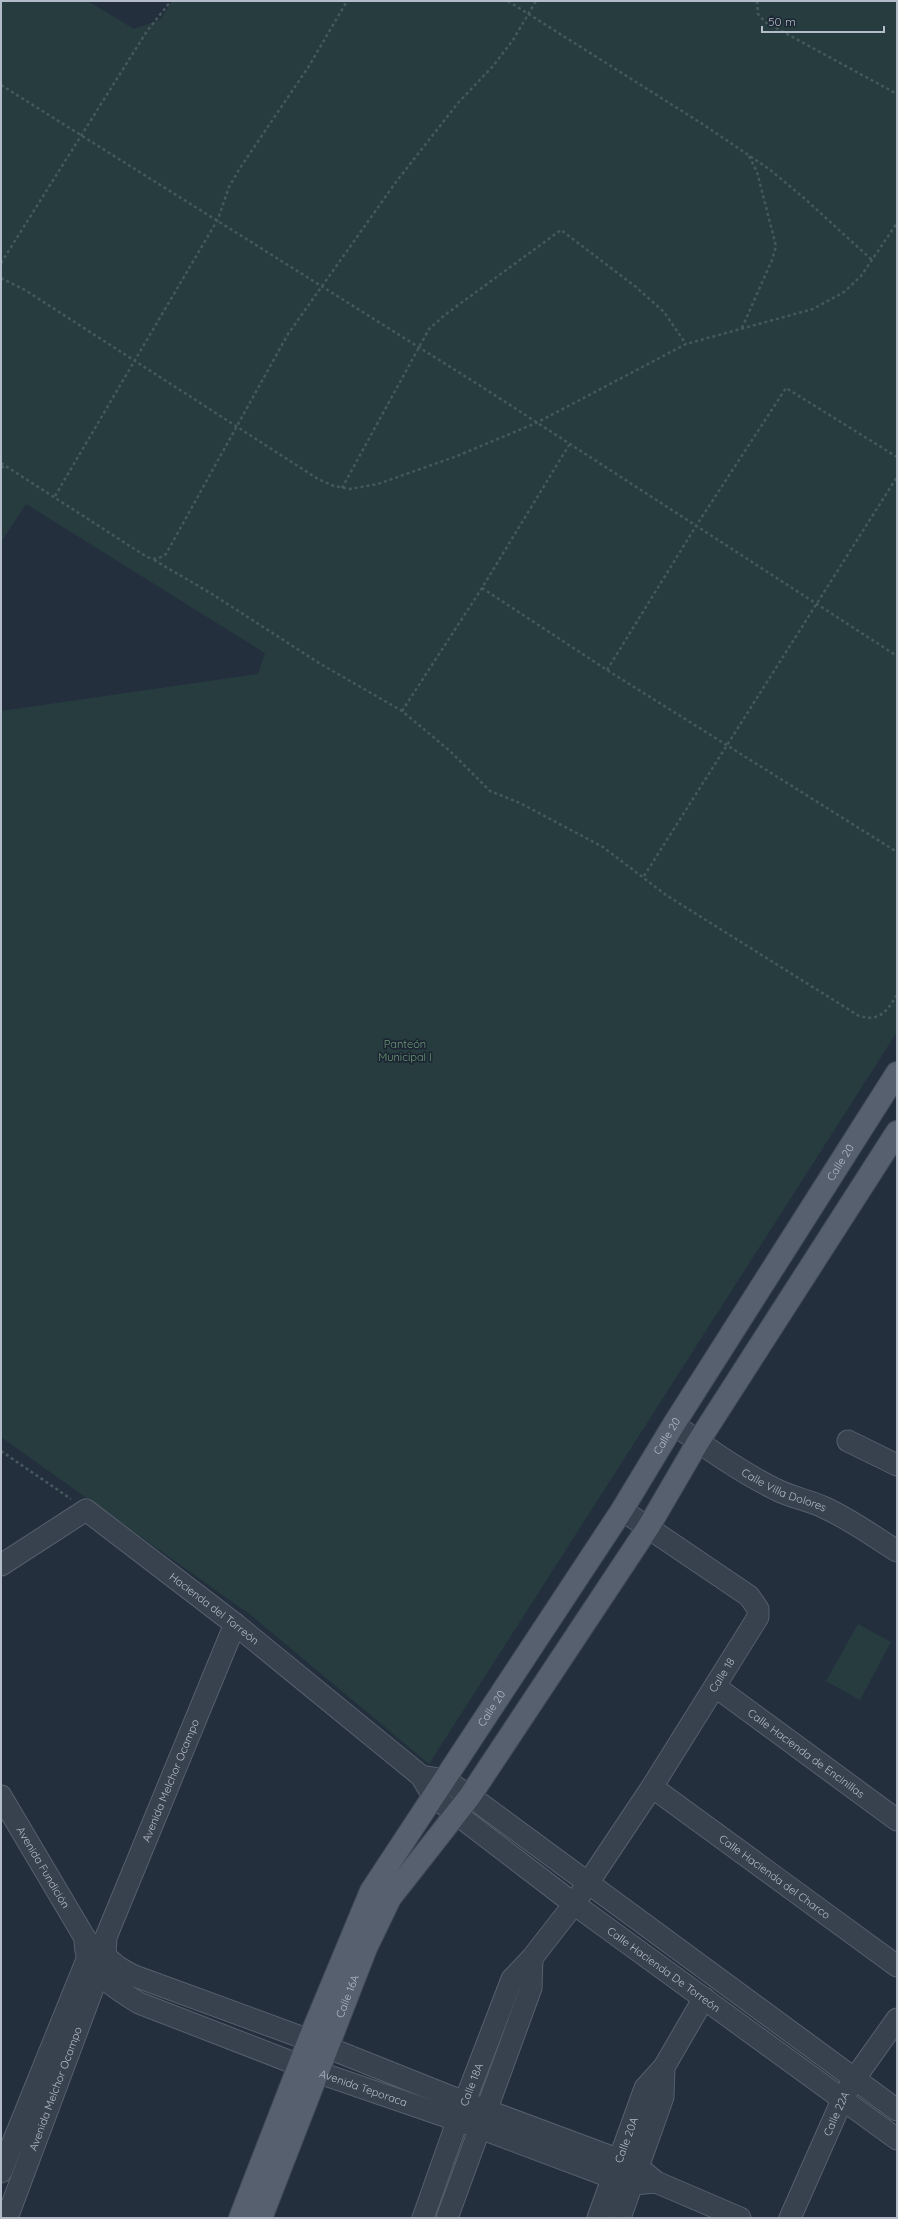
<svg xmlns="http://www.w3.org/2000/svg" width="898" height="2219" font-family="Quicksand,sans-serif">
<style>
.green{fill:#263c3f}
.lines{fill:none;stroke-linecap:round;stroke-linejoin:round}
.minor-casing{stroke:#565f6c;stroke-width:23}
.major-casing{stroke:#414a57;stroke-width:24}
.path{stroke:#44595c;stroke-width:2.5;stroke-dasharray:3 3;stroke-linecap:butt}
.minor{stroke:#38414e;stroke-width:21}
.major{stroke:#56606e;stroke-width:22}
.labels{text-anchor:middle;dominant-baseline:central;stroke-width:3.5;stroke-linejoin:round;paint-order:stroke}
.park-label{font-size:11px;fill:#6b9a76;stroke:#1d2633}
.street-label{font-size:11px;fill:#b4bcc9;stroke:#1d2633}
</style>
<rect width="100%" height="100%" fill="#242f3e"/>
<path class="green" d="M1,1H88L134,29L160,20L172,1H897V1032L429,1764L252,1616L1,1437V711L258,674L265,653L26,504L1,542Z
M858,1624L891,1642L860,1700L826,1681Z"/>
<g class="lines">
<defs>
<g id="minor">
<path id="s1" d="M674,1424C706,1448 739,1471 775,1489C790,1497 808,1500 823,1507C850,1519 873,1536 897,1551"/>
<path d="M848,1441L897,1465"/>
<path id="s2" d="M1,1565L86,1510L235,1624L421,1776L433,1796L574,1904L897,2139"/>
<path id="s3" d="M716,1687L897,1820"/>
<path d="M427,1777L445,1780L470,1796L897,2110"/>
<path id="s4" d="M652,1787L897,1966"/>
<path id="s5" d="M1,1796L85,1938C85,1944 85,1952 88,1957C97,1977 121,1992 139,2003L317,2072L480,2128L613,2178L633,2184L656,2182"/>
<path d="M85,1939L118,1967L132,1975L309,2040L464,2102L620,2160L639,2168L656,2182L740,2218"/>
<path d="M1,2172L88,1957L93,1947"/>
<path id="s6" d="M7,2218L105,1956L106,1937L235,1624"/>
<path id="s7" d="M423,2218L457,2122L512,1979L532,1958L574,1904L652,1787L758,1617V1609L749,1596L622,1510"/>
<path d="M447,2218L531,1988L532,1958"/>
<path id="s8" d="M598,2218L645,2088L664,2067L704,1998"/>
<path d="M620,2218L663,2097L664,2067"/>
<path id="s9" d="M790,2218L843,2098L855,2078L897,2019"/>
</g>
<g id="major">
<path id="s10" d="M240,2218L309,2040L371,1891L622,1510L674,1424L897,1073"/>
<path id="s11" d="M261,2218L366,1948L390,1898L470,1796L649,1526L698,1442L897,1132"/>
</g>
</defs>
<use href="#minor" class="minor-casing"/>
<use href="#major" class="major-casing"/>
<path class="path" d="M508,1L704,125L769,169L804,198L872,260
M757,1L758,14L765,22L897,94
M1,85L479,385L897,656
M1,263L147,31L171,1
M1,278L25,290L318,479L334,486L350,489L378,484L457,456L536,423L686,344L813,309L844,292L861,276L897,223
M742,328L772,260L776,246L757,172L749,156
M1,463L147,557C155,560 159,559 166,554L288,334L396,182L458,103L493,66L513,40L536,1
M1,467H8
M342,488L429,329L446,314L561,230L636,287L664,312L686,344
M55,496L218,219L229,187L240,168L309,66L347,1
M154,560L212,594L319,663L402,711L450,751L490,791L520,803L603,847L666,895L859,1016C880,1022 887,1011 897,995
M482,588L607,670L897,852
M607,670L696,526L786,388L897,457
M402,711L482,588L569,445
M644,876L897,477
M1,1451L71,1499"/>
<use href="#minor" class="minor"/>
<use href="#major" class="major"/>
</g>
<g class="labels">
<g class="park-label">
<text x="405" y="1044">Panteón<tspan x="405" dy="13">Municipal I</tspan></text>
</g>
<g class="street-label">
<text stroke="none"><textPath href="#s10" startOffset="1219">Calle 20</textPath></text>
<text stroke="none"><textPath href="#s10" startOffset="895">Calle 20</textPath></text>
<text stroke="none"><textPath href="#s1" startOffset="129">Calle Villa Dolores</textPath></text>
<text stroke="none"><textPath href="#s2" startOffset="263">Hacienda del Torreón</textPath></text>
<text stroke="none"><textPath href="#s7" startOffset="625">Calle 18</textPath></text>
<text stroke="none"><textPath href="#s10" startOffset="571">Calle 20</textPath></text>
<text stroke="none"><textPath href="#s3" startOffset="112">Calle Hacienda de Encinillas</textPath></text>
<text stroke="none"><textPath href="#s6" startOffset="468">Avenida Melchor Ocampo</textPath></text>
<text stroke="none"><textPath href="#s5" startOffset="83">Avenida Fundición</textPath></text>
<text stroke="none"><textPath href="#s4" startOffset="152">Calle Hacienda del Charco</textPath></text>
<text stroke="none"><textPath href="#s2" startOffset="841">Calle Hacienda De Torreón</textPath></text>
<text stroke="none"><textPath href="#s11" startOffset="238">Calle 16A</textPath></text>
<text stroke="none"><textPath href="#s7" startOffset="142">Calle 18A</textPath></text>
<text stroke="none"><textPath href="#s5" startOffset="494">Avenida Teporaca</textPath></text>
<text stroke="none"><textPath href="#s6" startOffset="138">Avenida Melchor Ocampo</textPath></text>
<text stroke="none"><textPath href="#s9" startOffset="114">Calle 22A</textPath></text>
<text stroke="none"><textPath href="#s8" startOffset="83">Calle 20A</textPath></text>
</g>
</g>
<rect width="898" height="2219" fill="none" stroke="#b4bcc9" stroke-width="4"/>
<path d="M762 26v6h122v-6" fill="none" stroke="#b4bcc9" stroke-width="2"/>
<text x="768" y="26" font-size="12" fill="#b4bcc9" stroke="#1d2633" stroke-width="3" paint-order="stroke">50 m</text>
</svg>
